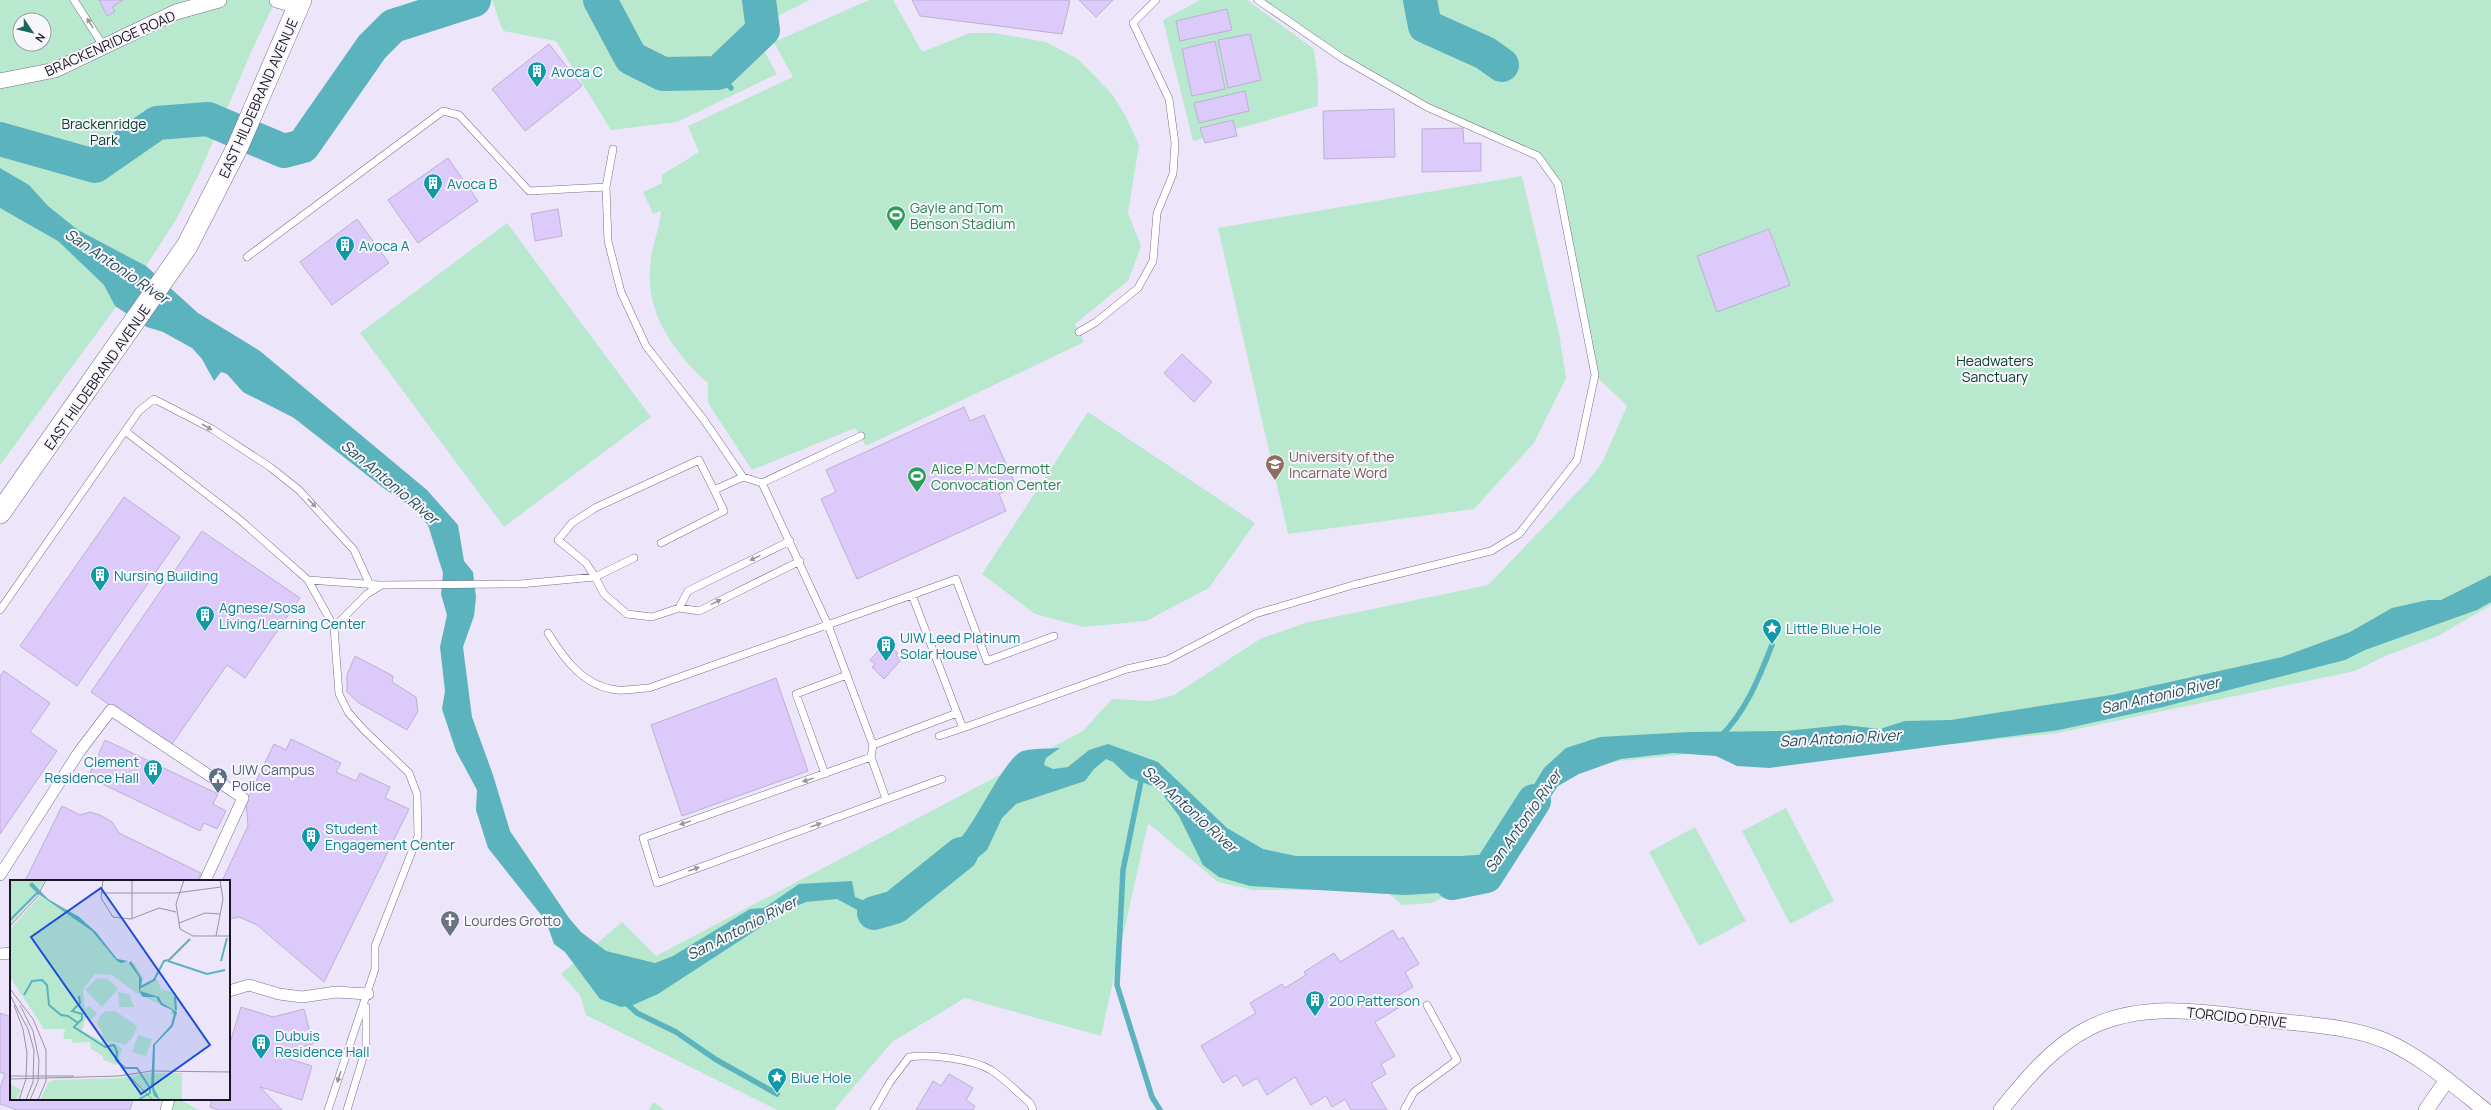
<svg xmlns="http://www.w3.org/2000/svg" width="2491" height="1110" font-family="Manrope,sans-serif">
<style>
.green{fill:#b8e9ce;fill-rule:evenodd}
.water{fill:#5bb3bd}
.lines{fill:none;stroke-linecap:round;stroke-linejoin:round}
.stream{stroke:#5bb3bd;stroke-width:5.5}
.river{stroke:#5bb3bd;stroke-width:34}
.building{fill:#dccafa;stroke:#bdb0d2}
.service-casing{stroke:#796d8c;stroke-width:8}
.pedestrian-casing{stroke:#796d8c;stroke-width:12}
.minor-casing{stroke:#796d8c;stroke-width:16}
.secondary-casing{stroke:#796d8c;stroke-width:22}
.service{stroke:#fff;stroke-width:7}
.pedestrian{stroke:#fff;stroke-width:11}
.minor{stroke:#fff;stroke-width:15}
.secondary{stroke:#fff;stroke-width:21}
.oneway{fill:#98969c}
.labels{text-anchor:middle;dominant-baseline:central;stroke-width:4;stroke-linejoin:round;paint-order:stroke}
.street-label{font-size:14px;fill:#1a1522;stroke:#f8f6fd}
.culture-label{font-size:14px;fill:#0d838f;stroke:#f8f6fd;text-anchor:start}
.park-label{font-size:14px;fill:#08422b;stroke:#f8f6fd}
.leisure-label{font-size:14px;fill:#27864d;stroke:#f8f6fd;text-anchor:start}
.education-label{font-size:14px;fill:#785e54;stroke:#f8f6fd;text-anchor:start}
.service-label{font-size:14px;fill:#4e5e75;stroke:#f8f6fd;text-anchor:start}
.worship-label{font-size:14px;fill:#5b616d;stroke:#f8f6fd;text-anchor:start}
.water-label{font-size:15px;font-style:italic;fill:#264f53;stroke:#f8f6fd}
.inset-river{fill:none;stroke:#5bb3bd;stroke-width:2}
.inset-road{fill:none;stroke:#9992a4;stroke-width:1}
.view{fill:#1d4ed8;fill-opacity:0.15;stroke:#1d4ed8;stroke-width:2}
.inset-edge{fill:none;stroke:#1a1522;stroke-width:2}
</style>
<rect width="100%" height="100%" fill="#ede6fb"/>
<path class="green" d="M0,0H276L252,50L199,174L176,220L146,266L0,465ZM20,20H44V44H20Z
M492,0H810L752,29L777,74L677,122L611,130L556,41L503,31Z
M869,0H893L922,52L970,33H994L1046,42L1078,59L1112,94L1126,117L1139,145L1128,213L1141,246L1128,281L1075,324L1084,342L866,446L855,428L752,470L708,403V383C672,351 643,310 651,259C653,243 660,227 661,211L653,214L643,192L662,183V175L699,152L688,126L793,77L774,42Z
M1200,0H1247L1314,49L1318,79V106L1193,141L1163,20Z
M1258,0H2491V605L2438,636L2385,656L2355,671L2058,733L1956,744L1718,751L1591,764L1541,779L1515,801L1480,867L1462,888L1431,903L1402,905L1385,890H1253L1218,882L1148,823L1101,1036L965,998L892,1042L834,1110H777L586,1015L580,995L561,974L622,922L656,956L1083,731L1112,699L1151,701L1174,695L1260,639L1305,623L1488,585L1586,483L1602,463L1627,406L1595,375L1558,184L1538,156L1427,107L1342,58Z
M1522,176L1559,333L1566,378L1534,443L1474,509L1288,534L1218,228Z
M507,223L651,417L504,527L360,333Z
M1088,412L1255,523L1209,588L1146,621L1084,627L1035,614L982,574Z
M1786,808L1834,901L1790,924L1742,831Z
M1695,827L1746,921L1699,946L1649,852Z
M169,1099H179L199,1110H166Z
M654,1102L664,1110H648Z"/>
<path class="water" d="M0,168L29,185L48,206L78,230L146,266L198,313L260,351L427,490L458,525L464,561L473,572L476,597L474,616L463,647L472,717L493,775L510,831L569,918L581,932L606,951L655,963L673,956L750,909L764,908L799,884L852,881L855,897L875,905L924,888L927,873L924,866C935,855 949,850 959,840C975,824 1006,755 1023,751C1034,748 1048,749 1060,748L1046,758L1044,765L1053,769L1068,767L1089,750L1108,744L1158,762L1227,828L1263,849L1296,856H1461L1491,854L1496,883L1490,890L1405,895L1250,886L1219,877L1203,865L1179,816L1158,788L1130,778L1113,762L1106,759L1094,769L1085,781L1016,804L1002,818L987,850L936,893L894,917L874,919L837,899L806,902L787,910L658,994L633,1005L621,1007L600,999L565,952L554,944L546,921L488,848L476,810L477,790L456,751L442,709L445,691L440,647L447,615L441,594L443,573L428,525L413,508L382,487L294,418L243,392L227,374L221,372L214,381L202,359L192,348L163,332L147,327L115,306L104,285L58,241L0,208Z
M2491,575V602L2477,610L2365,650L2345,660L2163,707L2059,730L1769,768L1737,766L1716,756L1674,753L1621,759L1579,774L1558,786L1508,859L1507,829L1544,768L1566,748L1600,737L1689,732L1786,731L1844,725L1880,729L1905,721L1951,720L2111,695L2282,657L2350,632L2392,608L2428,600H2441Z"/>
<g class="lines">
<path class="stream" d="M718,73L731,88
M1721,736C1747,710 1759,677 1772,645
M1142,776L1123,870L1117,985L1152,1097L1160,1110
M624,1001L637,1013L676,1032L715,1059L777,1094"/>
<path class="river" d="M600,0L631,58L663,74L718,73L763,30L759,0
M1420,0L1425,26L1485,53L1502,65
M0,139L95,166L157,123L208,119L284,151L303,146L372,47L393,26L474,0
M1452,883L1486,876L1534,801
M874,913L895,907L961,854"/>
</g>
<path class="building" d="M99,0H123L112,7L115,11L107,16Z
M912,0H1065L1070,1L1062,34L920,16Z
M1079,0H1113L1096,17Z
M1227,9L1232,30L1180,41L1176,21Z
M1250,34L1261,80L1228,88L1218,40Z
M1215,41L1225,89L1192,96L1182,49Z
M549,44L582,86L525,131L492,89Z
M1245,91L1249,111L1199,123L1194,103Z
M1394,109L1395,157L1324,159L1323,111Z
M1233,120L1237,136L1205,143L1200,128Z
M1463,128L1464,143H1481V171L1422,172V129Z
M448,158L478,201L418,243L388,200Z
M558,209L562,236L535,241L531,214Z
M357,219L389,263L332,305L300,262Z
M1769,229L1790,285L1717,312L1697,256Z
M1182,354L1212,382L1194,402L1164,373Z
M964,407L970,421L984,415L1016,486L999,494L1006,511L857,579L821,499L836,492L826,470Z
M124,497L180,537L77,686L20,646Z
M202,531L300,598L245,678L227,665L170,747L91,692Z
M886,642L898,653L896,655L901,660L884,679L872,667L875,664L870,660Z
M355,656L393,676L392,682L416,697L418,711L407,730L359,703L347,692V675Z
M4,671L50,703L30,732L57,751L0,834V676Z
M776,678L808,771L682,816L651,725Z
M291,739L341,763L336,772L356,781L360,773L390,787L385,798L409,809L324,982L257,925L239,917L229,919V881H222L248,826L246,802L274,744L286,750Z
M105,740L218,794L213,804L226,811L217,829L204,823L200,831L88,777Z
M62,806L80,815L90,812L100,815L112,822L119,833L201,873L197,881H25Z
M1393,930L1399,940L1403,937L1419,964L1405,972L1413,987L1399,995L1405,1004L1375,1022L1395,1056L1381,1064L1386,1074L1371,1083L1387,1110H1351L1345,1099L1332,1107L1326,1096L1311,1105L1295,1077L1267,1095L1257,1078L1243,1086L1236,1075L1223,1083L1201,1046L1256,1013L1250,1003L1282,984L1285,988L1306,975L1304,972L1334,953L1340,962Z
M241,1007L273,1017L304,1009L313,1044L273,1054L312,1066L302,1100L260,1087L282,1110H218L210,1107L212,1099H229V1046Z
M0,1013L11,1017V1099H133L130,1110H17L0,1104V1088L5,1074L0,1072Z
M949,1074L973,1088L966,1100L975,1106L973,1110H916L933,1081L941,1086Z"/>
<g class="lines">
<defs>
<path id="service" d="M74,0L104,47
M606,187L613,149
M247,257L443,111L459,115L529,191L606,187L608,241L621,292L646,346L704,420L743,477L762,483L861,436
M1079,332L1096,322L1138,288L1153,261L1157,213L1173,174L1175,143L1169,99L1133,23L1156,0
M125,431L139,411L154,399L212,429L270,467L299,490L354,550L370,585
M762,483L828,625L873,745L957,713L963,728L1127,669L1167,660L1255,614L1353,585L1491,551L1519,534L1577,460L1595,375L1558,184L1538,156L1427,107L1342,58L1258,0
M661,543L724,511L714,490
M634,558L595,577L586,563L558,540L572,523L595,508L699,460L714,490L743,477
M308,580L334,627L339,694L348,712L364,730L409,773L417,794L418,836L375,946V969L328,1110
M912,595L956,579L987,661L1054,636
M679,608L688,591L790,541
M0,610L125,431L239,519L308,580L380,585L520,584L595,577L604,594L627,614L652,617L679,608L699,611L800,561
M334,627L367,594L380,586
M548,633C564,659 584,687 618,690C628,691 639,688 649,688L912,595L957,713
M939,736L963,728
M873,745L871,757L886,799
M871,757L643,838L657,883L942,779
M825,774L796,694L847,675
M347,1110L366,1048V1007
M874,1110L890,1082L909,1057C932,1054 972,1059 991,1070C1005,1079 1017,1092 1030,1103L1033,1110
M1404,1110L1414,1092L1457,1060L1427,1005"/>
<path id="pedestrian" d="M0,875L79,752L111,710L243,798L205,881
M0,954L11,953
M229,991L249,985L279,994L302,997L336,992L368,994
M166,1110L169,1099"/>
<path id="minor" d="M277,0L298,6
M0,81L55,70L176,12L219,0
M2001,1110C2025,1080 2053,1046 2089,1028C2147,999 2215,1014 2277,1021C2313,1025 2352,1027 2386,1041C2422,1057 2455,1086 2485,1110
M2426,1110L2447,1080"/>
<path id="secondary" d="M0,513L187,246L238,146L301,0"/>
</defs>
<use href="#service" class="service-casing"/>
<use href="#pedestrian" class="pedestrian-casing"/>
<use href="#minor" class="minor-casing"/>
<use href="#secondary" class="secondary-casing"/>
<use href="#service" class="service"/>
<use href="#pedestrian" class="pedestrian"/>
<use href="#minor" class="minor"/>
<use href="#secondary" class="secondary"/>
</g>
<defs><path id="oneway-solid" d="M-6-.8H1V-3.2L6.5 0L1 3.2V.8H-6Z"/></defs>
<g class="oneway">
<use href="#oneway-solid" transform="translate(90 23) rotate(-122)"/>
<use href="#oneway-solid" transform="translate(207 427) rotate(30)"/>
<use href="#oneway-solid" transform="translate(312 503) rotate(46)"/>
<use href="#oneway-solid" transform="translate(755 558) rotate(154)"/>
<use href="#oneway-solid" transform="translate(716 602) rotate(-26)"/>
<use href="#oneway-solid" transform="translate(808 780) rotate(161)"/>
<use href="#oneway-solid" transform="translate(685 823) rotate(161)"/>
<use href="#oneway-solid" transform="translate(816 825) rotate(-20)"/>
<use href="#oneway-solid" transform="translate(694 869) rotate(-20)"/>
<use href="#oneway-solid" transform="translate(339 1077) rotate(109)"/>
</g>
<defs>
<symbol id="building-pin" viewBox="-11 -11 22 30"><path d="M0 17L-7.5 6A9.5 9.5 0 1 1 7.5 6Z" fill="#0f9aa8" stroke="#f8f6fd"/><path d="M-4-6H4V6H1V3H-1V6H-4ZM-2.5-4.3h1.7v1.8h-1.7ZM.8-4.3h1.7v1.8H.8ZM-2.5-1h1.7V.8h-1.7ZM.8-1h1.7V.8H.8Z" fill="#fff"/></symbol>
<symbol id="stadium-pin" viewBox="-11 -11 22 30"><path d="M0 17L-7.5 6A9.5 9.5 0 1 1 7.5 6Z" fill="#2e9e5b" stroke="#f8f6fd"/><path d="M0-5a6.5 5 0 1 0 0 10a6.5 5 0 1 0 0-10ZM-3.5-1.8h7v3.6h-7Z" fill="#fff"/></symbol>
<symbol id="university-pin" viewBox="-11 -11 22 30"><path d="M0 17L-7.5 6A9.5 9.5 0 1 1 7.5 6Z" fill="#8d6e63" stroke="#f8f6fd"/><path d="M0-5L7-2L0 1L-7-2ZM-4 1L0 2.5L4 1V4Q0 6-4 4Z" fill="#fff"/></symbol>
<symbol id="sight-pin" viewBox="-11 -11 22 30"><path d="M0 17L-7.5 6A9.5 9.5 0 1 1 7.5 6Z" fill="#0f9aa8" stroke="#f8f6fd"/><path d="M0-6L1.8-2.2L6-1.7L2.9 1.2L3.7 5.4L0 3.3L-3.7 5.4L-2.9 1.2L-6-1.7L-1.8-2.2Z" fill="#fff"/></symbol>
<symbol id="civic-pin" viewBox="-11 -11 22 30"><path d="M0 17L-7.5 6A9.5 9.5 0 1 1 7.5 6Z" fill="#5c6f8a" stroke="#f8f6fd"/><path d="M-.6-6.5H3V-4.5H.6V-3L4-1V1h2V6H-6V1h2V-1L-.6-3ZM-1.2 2.5V6h2.4V2.5Z" fill="#fff"/></symbol>
<symbol id="church-pin" viewBox="-11 -11 22 30"><path d="M0 17L-7.5 6A9.5 9.5 0 1 1 7.5 6Z" fill="#6b7280" stroke="#f8f6fd"/><path d="M-1.2-6h2.4v3.5h3.3v2.4h-3.3V6h-2.4V-.1h-3.3v-2.4h3.3Z" fill="#fff"/></symbol>
</defs>
<g fill-rule="evenodd">
<use href="#building-pin" x="526" y="60" width="22" height="30"/>
<use href="#building-pin" x="422" y="172" width="22" height="30"/>
<use href="#stadium-pin" x="885" y="204" width="22" height="30"/>
<use href="#building-pin" x="334" y="234" width="22" height="30"/>
<use href="#university-pin" x="1264" y="453" width="22" height="30"/>
<use href="#stadium-pin" x="906" y="465" width="22" height="30"/>
<use href="#building-pin" x="89" y="564" width="22" height="30"/>
<use href="#building-pin" x="194" y="604" width="22" height="30"/>
<use href="#sight-pin" x="1761" y="617" width="22" height="30"/>
<use href="#building-pin" x="875" y="634" width="22" height="30"/>
<use href="#building-pin" x="142" y="758" width="22" height="30"/>
<use href="#civic-pin" x="207" y="766" width="22" height="30"/>
<use href="#building-pin" x="300" y="825" width="22" height="30"/>
<use href="#church-pin" x="439" y="909" width="22" height="30"/>
<use href="#building-pin" x="1304" y="989" width="22" height="30"/>
<use href="#building-pin" x="250" y="1032" width="22" height="30"/>
<use href="#sight-pin" x="766" y="1066" width="22" height="30"/>
</g>
<g class="labels">
<g class="street-label">
<text transform="translate(110 43) rotate(-24)">BRACKENRIDGE ROAD</text>
<text transform="translate(258 98) rotate(-66)">EAST HILDEBRAND AVENUE</text>
<text transform="translate(97 377) rotate(-55)">EAST HILDEBRAND AVENUE</text>
<text transform="translate(2237 1017) rotate(6)">TORCIDO DRIVE</text>
</g>
<g class="culture-label">
<text x="551" y="71">Avoca C</text>
<text x="447" y="183">Avoca B</text>
<text x="359" y="245">Avoca A</text>
<text x="114" y="575">Nursing Building</text>
<text x="219" y="607">Agnese/Sosa<tspan x="219" dy="16">Living/Learning Center</tspan></text>
<text x="1786" y="628">Little Blue Hole</text>
<text x="900" y="637">UIW Leed Platinum<tspan x="900" dy="16">Solar House</tspan></text>
<text x="139" y="761" text-anchor="end">Clement<tspan x="139" dy="16">Residence Hall</tspan></text>
<text x="325" y="828">Student<tspan x="325" dy="16">Engagement Center</tspan></text>
<text x="1329" y="1000">200 Patterson</text>
<text x="275" y="1035">Dubuis<tspan x="275" dy="16">Residence Hall</tspan></text>
<text x="791" y="1077">Blue Hole</text>
</g>
<g class="park-label">
<text x="104" y="123">Brackenridge<tspan x="104" dy="16">Park</tspan></text>
<text x="1995" y="360">Headwaters<tspan x="1995" dy="16">Sanctuary</tspan></text>
</g>
<g class="leisure-label">
<text x="910" y="207">Gayle and Tom<tspan x="910" dy="16">Benson Stadium</tspan></text>
<text x="931" y="468">Alice P. McDermott<tspan x="931" dy="16">Convocation Center</tspan></text>
</g>
<g class="education-label">
<text x="1289" y="456">University of the<tspan x="1289" dy="16">Incarnate Word</tspan></text>
</g>
<g class="service-label">
<text x="232" y="769">UIW Campus<tspan x="232" dy="16">Police</tspan></text>
</g>
<g class="worship-label">
<text x="464" y="920">Lourdes Grotto</text>
</g>
<g class="water-label">
<text transform="translate(117 266) rotate(34)">San Antonio River</text>
<text transform="translate(390 482) rotate(40)">San Antonio River</text>
<text transform="translate(2160 695) rotate(-13)">San Antonio River</text>
<text transform="translate(1840 738) rotate(-3)">San Antonio River</text>
<text transform="translate(1190 809) rotate(42)">San Antonio River</text>
<text transform="translate(1523 821) rotate(-55)">San Antonio River</text>
<text transform="translate(742 928) rotate(-27)">San Antonio River</text>
</g>
</g>
<g transform="translate(10 880)">
<rect width="220" height="220" fill="#ede6fb"/>
<path d="M0,0H35L25,17L0,45ZM30,16L69,36L109,80L125,84L133,98L132,105L147,99L151,109L166,113L167,136L161,134L162,130L126,113L102,95L85,94L73,110L75,129L79,126L87,133L81,140L76,136L72,151L99,165L101,162L109,166L112,170L109,177L111,181L107,185L93,180V176L81,169L80,162L62,163V159H53L55,149H34L0,97V49ZM91,98L98,99L108,109L92,127L75,110L86,99ZM108,112L119,114L124,127H109ZM96,131H105L127,146L123,157L115,165L101,161L99,163L91,158L93,154L87,143L90,136ZM128,155L142,159L136,176L122,172ZM137,193H172V220H30L38,203L44,200L111,198ZM0,204L11,210L6,220H0Z" fill="#b8e9ce"/>
<path d="M22,2L38,19L69,37L86,52L107,79L118,81L111,83L107,81L82,51L27,13L19,5ZM121,81L132,99L130,111L149,117L152,123L167,132L163,146L145,165L144,208L150,220L144,216L141,206L143,165L161,145L164,134L162,130L151,125L146,117H133L129,111V97L119,83Z" fill="#5bb3bd"/>
<path class="inset-river" d="M0,40L28,12M158,81L197,94L215,90M211,81L217,58M129,108L144,100L154,81L159,80L180,59M14,115L22,101L32,100L37,105L39,125L51,135L58,136L68,143M69,116L70,123L62,131L72,134V139L64,147L95,167L104,165L107,172L106,180L115,188H127L140,208M165,117L166,130M128,220L140,213V208"/>
<path class="inset-road" d="M93,0L91,18L103,37L121,39L149,28L166,32M122,0V39M174,0L166,24L170,49L183,56H220M91,13H166L211,7M169,43L195,33L210,34M0,46L27,17L36,0M206,56L213,19L210,0M0,109L23,139L36,170V201L28,220M0,115L18,149L24,170L23,202L16,220M4,125L13,149L17,173L16,199L9,220M10,125L23,151L29,180L28,201L20,220M118,195L143,220M0,196H64M0,199L109,196L141,191L220,192"/>
<path class="view" d="M91,8L200,165L131,214L21,57Z"/>
<rect width="220" height="220" class="inset-edge"/>
</g>
<g transform="translate(32 32) rotate(125)"><circle r="19" fill="#f8f6fd" stroke="#9f9ca5"/>
<path d="M0-3L7 15L0 10L-7 15Z" fill="#1e655a"/>
<text y="-6" font-size="11" font-weight="bold" text-anchor="middle" fill="#1a1522">N</text>
</g>
</svg>
